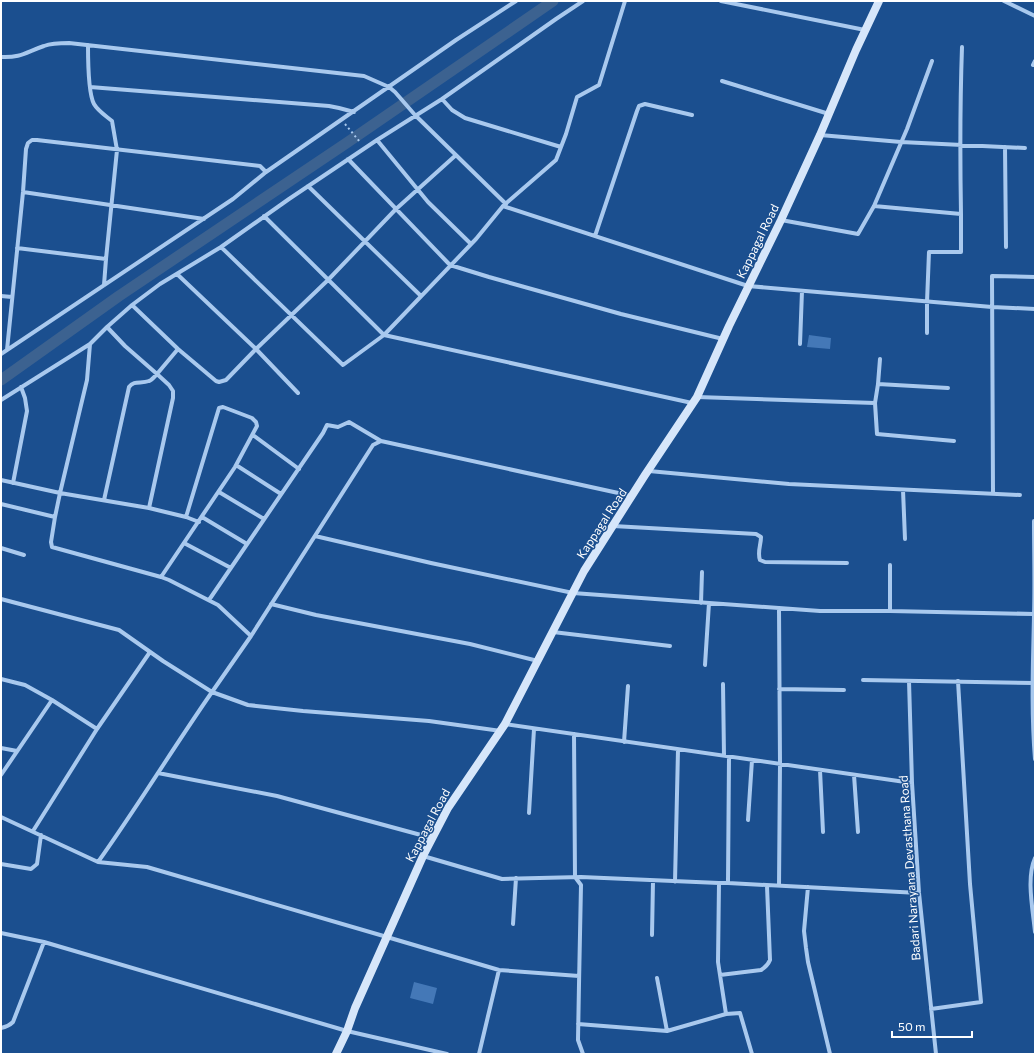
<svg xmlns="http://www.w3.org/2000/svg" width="1036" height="1055" font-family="Commissioner,sans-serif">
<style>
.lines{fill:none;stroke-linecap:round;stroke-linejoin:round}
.canal{stroke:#3c6290;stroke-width:11}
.building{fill:#4478b7}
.path{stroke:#a9c9ee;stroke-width:2;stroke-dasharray:2 3;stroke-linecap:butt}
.minor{stroke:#a9c9ee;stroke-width:4}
.secondary{stroke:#d6e6fa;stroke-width:8}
.labels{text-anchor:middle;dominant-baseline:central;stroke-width:3;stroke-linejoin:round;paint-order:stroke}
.street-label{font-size:12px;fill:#fff;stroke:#1b4f8f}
</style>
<rect width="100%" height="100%" fill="#1b4f8f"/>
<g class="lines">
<path class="canal" d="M1,380L119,296L348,142L553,1"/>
</g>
<path class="building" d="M809,335L831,338L830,349L807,347Z
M414,982L437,988L433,1004L410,998Z"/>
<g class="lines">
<path class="path" d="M345,124L360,142"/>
<path class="minor" d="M721,1L865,30
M1004,1L1035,16
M88,45C88,59 88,93 94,104C98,111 106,116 112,121L117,150L106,259
M1,57C21,58 26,52 44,46C52,43 61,43 69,43L364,76L389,87L395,92L415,115L506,204
M1033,65L1035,61
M722,81L829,114
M90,87L329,106L339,108L354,112
M442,99L452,110L465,118L561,147
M820,135L901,142L1025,148
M377,140L428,202L471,244
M1005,147L1006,247
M348,159L450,265L489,277L621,314L723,339
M308,186L421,296
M23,192L204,219
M503,206L748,286L992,307L1035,309
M874,206L961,214V252H929L927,302V333
M961,214C960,158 960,103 962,47
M264,216L384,335L692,403
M781,220L858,234L874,206L907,129L932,61
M595,236L637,111L639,106L645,104L692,115
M221,247L343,365L384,335L476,239L503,206L556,160L566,134L577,97L599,85L625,1
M17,248L106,259L104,285
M177,274L256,349L298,393
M1,296L12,297
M132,305L178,349L216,381L219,382L226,380L256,349L328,280L396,209L456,155
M107,327L125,346L157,374L178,349
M800,344L802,291
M7,350L23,192L26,149L28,143L32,140H37L260,166L266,172
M1,354L233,199L266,172L456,40L516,1
M878,384L880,359
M697,397L875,403L877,434L954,441
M1,400L90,344L107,327L132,305L160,284L221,247L289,199L377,140L442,99L556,19L583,1
M875,403L878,384L948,388
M253,435L299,469
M236,465L281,494
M649,471L789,484L1020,495
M1,480L60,493L87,380L90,344
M13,483L27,411L25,398L21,387
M903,490L905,539
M219,492L264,519
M993,494L992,276L1035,277
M1,504L55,517L51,542L52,547L161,577L169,580L218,605L251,636L212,692L248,705L303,711L429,721L501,731
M149,508L186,517L219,408L223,407L252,418L256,422L257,426L235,467L161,577
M55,517L60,493L149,508L173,398V391L169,385L157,374C154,377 152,380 149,381C141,384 134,380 129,387L104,500
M186,517L199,522
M202,517L247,544
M1035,521H1034C1034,553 1035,584 1034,616C1033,664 1031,711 1035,759
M613,526L756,534L761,537C761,545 757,552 760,560L765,562L847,563
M315,536L431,563L573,593L820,611H890L1034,614
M184,543L231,568
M1,548L24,555
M890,565V611
M1,599L119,630L163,661L212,692C173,748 138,806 98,862L1,817
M209,600L323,433L327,425L338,427L349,422L381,441
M701,603L702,572
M271,604L316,615L470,644L538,661
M553,632L670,646
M251,636L373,445L381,441L632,496
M705,665L709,603
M1,679L25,685L52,700L1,775
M863,680L1033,683
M909,681L912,783L919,893L936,1054
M723,684L724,756
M779,689L844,690
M52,700L97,729L150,652
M505,724L912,783
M574,734L575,877L581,885L579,984L578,1040L583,1054
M624,742L628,686
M1,748L17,751
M820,770L823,832
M158,773L277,796L432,838
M854,775L858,832
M529,813L534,729
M748,820L752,760
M33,831L97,729
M423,856L502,879L581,877L719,883H728L919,893
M1035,858C1026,878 1033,910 1035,932
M98,862L147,867L387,937L499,970L579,976
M1,864L31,869L37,864L41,835
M675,882L678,750
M719,883L718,962L726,1014L740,1013L752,1054
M728,883L729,757
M779,886L780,764L779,608
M808,887L804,931L806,948L808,962L830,1054
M513,924L516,878
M1,933L44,942L347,1031L447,1054
M652,935L653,881
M720,975L761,970C766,967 768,965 770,960L767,886
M657,978L667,1031
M931,1009L981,1002L970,884L958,681
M578,1024L667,1031L726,1014
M1,1028C6,1027 9,1026 13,1022L44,942
M479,1054L499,970"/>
<path class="secondary" d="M336,1054L347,1031L355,1008L423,856L448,808L505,724L584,571L645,475L697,397L729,326L781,220L820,135L856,50L879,1"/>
</g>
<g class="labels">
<g class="street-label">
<text transform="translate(757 241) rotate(-64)">Kappagal Road</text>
<text transform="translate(601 523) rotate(-57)">Kappagal Road</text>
<text transform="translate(427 825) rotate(-62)">Kappagal Road</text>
<text transform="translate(909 868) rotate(-94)">Badari Narayana Devasthana Road</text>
</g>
</g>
<rect width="1036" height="1055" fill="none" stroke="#ffffff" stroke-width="4"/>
<path d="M892 1031v6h80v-6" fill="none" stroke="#ffffff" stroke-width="2"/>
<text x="898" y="1031" font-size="12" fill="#ffffff" stroke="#1b4f8f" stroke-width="3" paint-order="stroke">50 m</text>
</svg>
